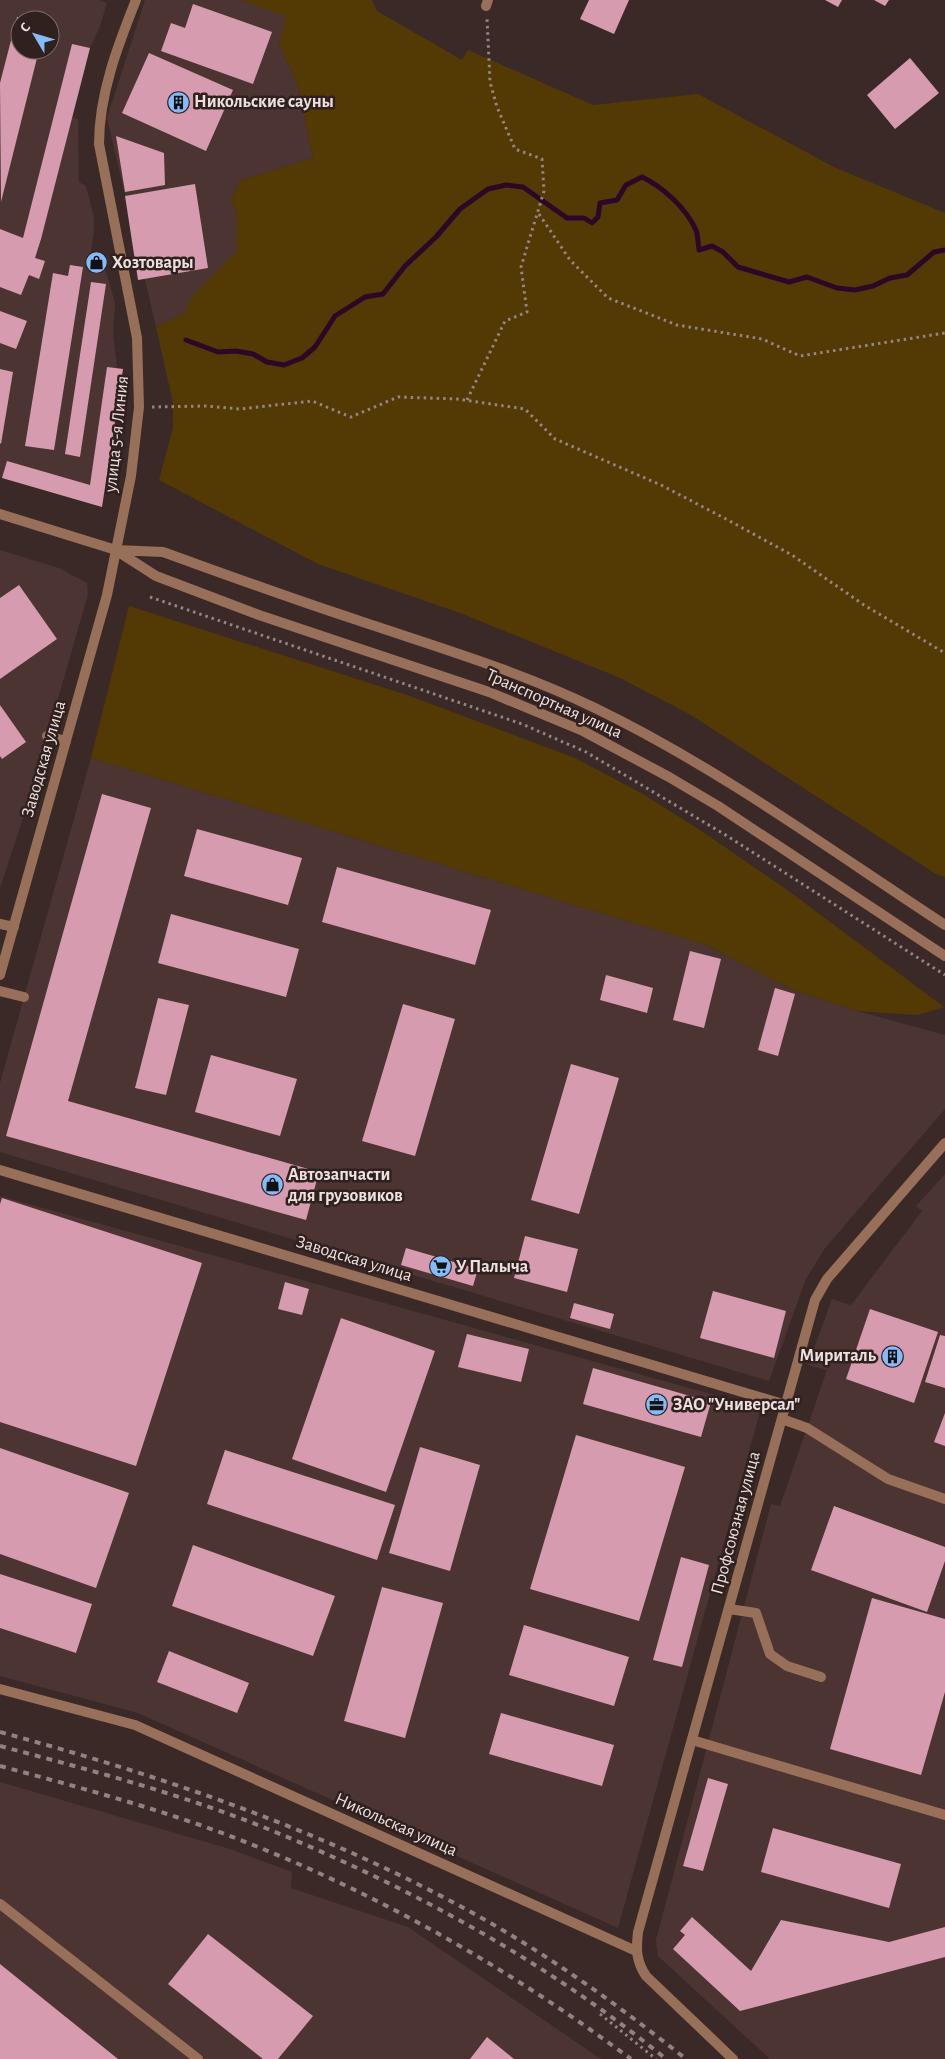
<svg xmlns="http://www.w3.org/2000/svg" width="945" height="2059" font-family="'Alegreya Sans',sans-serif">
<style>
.built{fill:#4c3432;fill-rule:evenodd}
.green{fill:#533904}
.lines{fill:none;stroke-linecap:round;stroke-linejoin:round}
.stream{stroke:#2b0828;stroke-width:5}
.building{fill:#d69bae}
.path{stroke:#948584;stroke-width:3;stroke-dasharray:2.5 4;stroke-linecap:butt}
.service{stroke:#987059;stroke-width:10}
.minor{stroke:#987059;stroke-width:10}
.tertiary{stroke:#987059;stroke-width:10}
.rail{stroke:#918281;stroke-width:4;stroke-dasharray:6 6;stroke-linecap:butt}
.labels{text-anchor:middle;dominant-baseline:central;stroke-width:5;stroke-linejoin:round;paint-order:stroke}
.poi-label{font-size:18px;font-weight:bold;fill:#ede1e0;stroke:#30201e;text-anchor:start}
.street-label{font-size:18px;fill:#ede1e0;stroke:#30201e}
</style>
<rect width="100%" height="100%" fill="#3b2928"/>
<path class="built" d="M0,0H99L107,3L100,26L90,48L72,117L78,119L79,182L86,186L94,217V231L89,266L105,268L115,303L113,330L117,368L123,369L102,507L0,477ZM20,20H50V50H20Z
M145,0H241L287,17L279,44L298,86L313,158L241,180L231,199L237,217V251L186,312L156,327L107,118Z
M0,550L59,568L87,583L88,594L29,800L0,888Z
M91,758L706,945L795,991L857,1011L945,1035V1109L825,1248L806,1279L769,1381L0,1152V1083Z
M945,1174V2059H770L658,1956L656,1940L771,1504L780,1506L827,1370L808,1365L832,1299L851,1305L922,1211L916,1206Z
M0,1196L761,1408L618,1928L138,1713L0,1676Z
M0,1782L230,1849L292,1872L291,1888L408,1927L601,2059H0Z"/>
<path class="green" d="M241,0H372L377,11L462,60L468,50L593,105L698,94L834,167L945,213V877L936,874L691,715L620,678L463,614L318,564L159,480L173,428V403L156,327L186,312L190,299L237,251V217L231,199L241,180L313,158L298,86L279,44L286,17Z
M129,606L410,696L575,758L643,794L703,832L786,889L944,1007L917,1015L857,1011L795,991L706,945L91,758Z"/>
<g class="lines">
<path class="stream" d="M186,340L218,352L236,351L253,354L267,362L284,365L302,358L315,347L335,316L365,297L383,294L405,266L436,237L460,209L488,189L506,185L523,187L567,218H584L592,223L598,217L600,203L617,200L626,185L642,177C663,187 686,208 696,230C698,235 698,244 699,250L712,246L723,252L738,267L789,282L807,277L837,288L855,290L873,286L890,278L907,275L934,252L945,250"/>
</g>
<path class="building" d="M589,0H629L614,34L580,19Z
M825,0H842L838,7Z
M874,0H889L885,6Z
M193,4L272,32L253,84L161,51L171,23L185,28Z
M17,17L28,19L20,20V50H39L1,202L0,83Z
M72,44L90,48L41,239L35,258L45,261L39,279L29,275L21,295L0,287V229L23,238Z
M149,53L233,90L206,151L122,113Z
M910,58L939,93L895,129L867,95Z
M116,136L164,153L165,185L125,192Z
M195,184L208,268L138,280L125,196Z
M70,265L83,267L54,450L25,446L53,273L68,276Z
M91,282L106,284L80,457L65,454Z
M0,311L27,321L16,349L0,343Z
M107,367L123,369L102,507L2,478L7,461L90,485Z
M0,369L13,372L1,444L0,443Z
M19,585L57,639L0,679V598Z
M0,705L26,742L2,759L0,756Z
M102,794L151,808L68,1101L319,1172L306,1220L6,1136Z
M197,829L302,858L288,905L184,876Z
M337,867L491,910L475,965L322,922Z
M171,914L299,949L286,997L158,963Z
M690,951L721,959L704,1028L673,1020Z
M606,975L653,988L647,1013L600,1000Z
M775,988L795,994L778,1056L758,1050Z
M158,998L189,1005L166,1095L135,1088Z
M403,1004L455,1019L415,1156L362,1141Z
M211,1055L297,1079L280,1136L195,1112Z
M571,1064L619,1078L579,1214L531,1200Z
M2,1198L202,1263L136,1466L0,1422V1204Z
M525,1236L578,1249L567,1292L514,1278Z
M406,1248L478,1269L473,1286L401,1265Z
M285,1282L309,1289L302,1315L278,1309Z
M713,1291L786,1311L774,1358L700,1338Z
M574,1303L614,1314L610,1329L570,1318Z
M870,1309L938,1332L914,1403L846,1379Z
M341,1318L435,1351L386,1492L292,1459Z
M467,1334L529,1349L521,1382L458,1367Z
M940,1335L945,1336V1388L925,1382Z
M593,1368L711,1402L701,1437L583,1404Z
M945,1413V1446L934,1442Z
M576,1435L685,1467L639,1621L530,1589Z
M420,1447L480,1465L450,1571L389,1553Z
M0,1448L129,1493L96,1588L0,1554Z
M225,1450L395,1505L377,1560L207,1504Z
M834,1506L945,1547V1561L927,1612L811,1570Z
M193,1545L335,1596L313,1656L172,1606Z
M681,1557L709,1565L682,1667L653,1660Z
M0,1574L92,1604L76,1653L0,1628Z
M382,1587L443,1603L405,1738L344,1721Z
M872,1598L945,1619V1692L921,1775L830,1749Z
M524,1625L629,1657L614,1706L509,1675Z
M169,1651L249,1683L237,1713L157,1682Z
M501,1713L614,1745L602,1786L489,1754Z
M708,1778L728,1784L703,1871L683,1866Z
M773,1828L901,1864L889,1908L761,1872Z
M692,1917L751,1971L781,1920L889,1942L945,1927V1957L740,2011L673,1949L685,1935L680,1931Z
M208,1934L313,2016L278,2059H263L168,1984Z
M0,1964L118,2059H0Z
M487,2037L514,2059H470Z"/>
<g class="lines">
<path class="path" d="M539,214L570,260L608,298L677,325L762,339L800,356L945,333
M467,400L505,321L527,312L521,267L544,191L542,159L515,149L497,107L490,82L487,18
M152,407L206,406L240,409L312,401L351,417L398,397L457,399L525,409L555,439L661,485L726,519L792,555L864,605L945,653
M150,597L522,724L586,752L724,834L945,975
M600,2014L656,2059"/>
<path class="service" d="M47,736L66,741
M0,924L14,927
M0,991L24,997
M782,1419L807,1428L888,1479L945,1499
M729,1609L756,1613L770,1654L787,1666L821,1677
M692,1740L945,1815
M0,1904L198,2059"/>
<path class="minor" d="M486,6L488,0
M0,975L107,595L131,476L139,407L137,338L99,144C99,94 118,45 136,0
M0,1170L786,1405
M0,1689L135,1725L636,1951"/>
<path class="tertiary" d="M0,514L116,550L163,552C227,575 292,599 357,620C437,647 519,671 595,708C719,768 830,850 945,925
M117,551L156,576L259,615L489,692L583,731L669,777L718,806L945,956
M733,2059L646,1976C636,1961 636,1949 638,1932L815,1300L827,1279L945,1143"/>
<path class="rail" d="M0,1732C169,1778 334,1834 487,1921C557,1961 623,2009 686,2059
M0,1746C90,1770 181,1794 268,1829C410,1887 547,1962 666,2059
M0,1766C67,1784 134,1802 200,1825C355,1880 499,1961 631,2059"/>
</g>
<defs>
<symbol id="building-disc" viewBox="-11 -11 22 22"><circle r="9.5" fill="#83bcfb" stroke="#30201e"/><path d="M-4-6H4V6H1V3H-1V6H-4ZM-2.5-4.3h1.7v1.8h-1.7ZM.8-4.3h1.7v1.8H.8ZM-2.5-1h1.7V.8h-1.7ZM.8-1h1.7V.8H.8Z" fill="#111"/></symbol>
<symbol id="shop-disc" viewBox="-11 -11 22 22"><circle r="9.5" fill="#83bcfb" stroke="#30201e"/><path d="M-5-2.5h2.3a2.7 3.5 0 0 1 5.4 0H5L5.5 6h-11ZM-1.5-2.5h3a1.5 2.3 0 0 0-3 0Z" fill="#111"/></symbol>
<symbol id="supermarket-disc" viewBox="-11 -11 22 22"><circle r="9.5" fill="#83bcfb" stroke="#30201e"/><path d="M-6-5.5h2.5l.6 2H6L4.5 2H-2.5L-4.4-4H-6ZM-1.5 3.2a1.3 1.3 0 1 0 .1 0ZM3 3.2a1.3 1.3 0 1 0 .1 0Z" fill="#111"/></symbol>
<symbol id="office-disc" viewBox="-11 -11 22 22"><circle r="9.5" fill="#83bcfb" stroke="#30201e"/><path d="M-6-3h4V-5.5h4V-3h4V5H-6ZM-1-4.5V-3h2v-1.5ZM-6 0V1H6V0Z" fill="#111"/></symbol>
</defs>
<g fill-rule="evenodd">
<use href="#building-disc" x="166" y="90" width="25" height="25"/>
<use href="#shop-disc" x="84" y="250" width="25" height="25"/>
<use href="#shop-disc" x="260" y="1172" width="25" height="25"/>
<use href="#supermarket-disc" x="428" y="1254" width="25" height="25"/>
<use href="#building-disc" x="880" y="1344" width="25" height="25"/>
<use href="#office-disc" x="644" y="1392" width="25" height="25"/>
</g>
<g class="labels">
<g class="poi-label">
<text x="194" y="102">Никольские сауны</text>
<text x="112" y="263">Хозтовары</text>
<text x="288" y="1175">Автозапчасти<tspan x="288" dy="21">для грузовиков</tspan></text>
<text x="456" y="1267">У Палыча</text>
<text x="876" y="1356" text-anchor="end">Мириталь</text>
<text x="673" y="1405">ЗАО "Универсал"</text>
</g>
<g class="street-label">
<text transform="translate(117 434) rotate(-84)">улица 5-я Линия</text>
<text transform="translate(554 704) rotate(24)">Транспортная улица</text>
<text transform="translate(44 759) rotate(-74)">Заводская улица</text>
<text transform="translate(354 1259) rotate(17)">Заводская улица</text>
<text transform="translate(736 1523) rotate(-75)">Профсоюзная улица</text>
<text transform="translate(396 1825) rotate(24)">Никольская улица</text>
</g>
</g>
<g transform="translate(35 35) rotate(308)"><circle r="24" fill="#30201e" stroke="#7c6d6c"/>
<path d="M0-4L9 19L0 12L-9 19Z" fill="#83bcfb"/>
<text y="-8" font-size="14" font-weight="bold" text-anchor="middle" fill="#ede1e0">С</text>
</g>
</svg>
